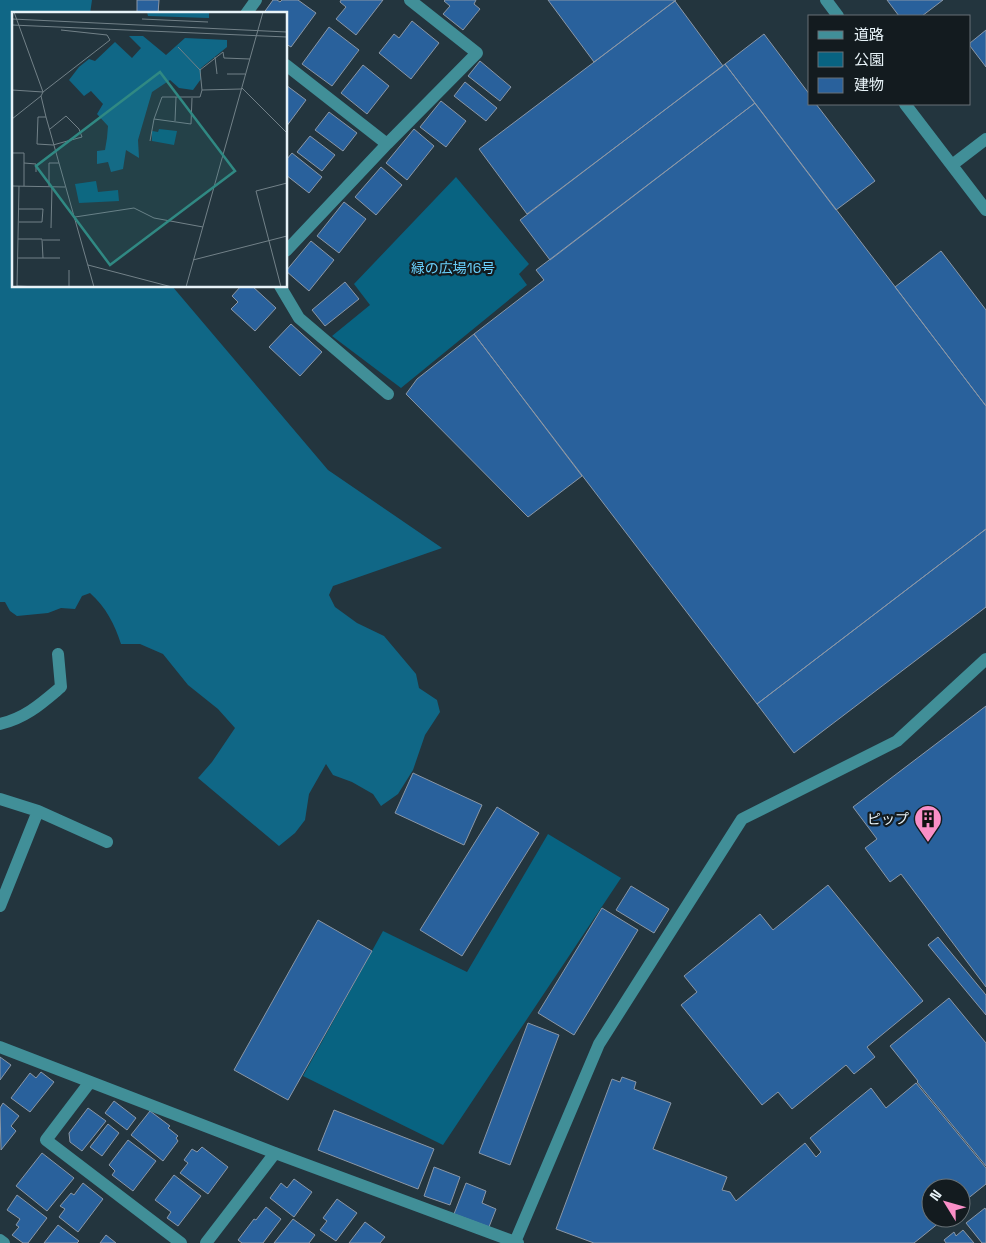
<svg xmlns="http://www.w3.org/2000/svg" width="986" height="1243" font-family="'Space Grotesk','Noto Sans JP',sans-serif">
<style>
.green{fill:#086381}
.forest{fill:#106786}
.building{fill:#29619c;stroke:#8a97a7}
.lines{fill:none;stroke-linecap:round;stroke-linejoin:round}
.minor{stroke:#418f98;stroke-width:12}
.labels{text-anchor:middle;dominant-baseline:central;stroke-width:4.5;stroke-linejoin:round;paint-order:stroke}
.park-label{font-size:14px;fill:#6ad1fd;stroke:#131b1f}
.poi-label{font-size:14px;fill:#e8f3f8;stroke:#131b1f;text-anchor:end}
.inset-road{fill:none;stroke:#728188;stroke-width:1}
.view{fill:#308983;fill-opacity:0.15;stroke:#308983;stroke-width:2.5}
.inset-edge{fill:none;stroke:#e8f3f8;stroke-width:2.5}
</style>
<rect width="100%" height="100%" fill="#23353e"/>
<path class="green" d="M456,177L529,264L519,274L527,285L401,388L332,336L370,305L354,284Z
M548,834L621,878L443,1145L303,1076L383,931L467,972Z"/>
<path class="forest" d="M0,0H92L90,14H14V286H172L328,470L442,548L333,586L329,595L335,607L357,623L384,636L416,674L419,688L437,700L440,712L425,735L413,770L398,794L381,806L373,794L352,782L333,775L326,764L309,794L305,820L295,833L279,846L198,778L212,762L235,728L218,709L188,685L163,654L140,644H121C115,625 106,607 90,593L82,596L75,609L61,608L48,613L17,616L10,611L5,602H0Z"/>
<path class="building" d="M137,0H159L158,14H137Z
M273,0H277L280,2L282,0H298L316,13L291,47L286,44V14H263Z
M341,0H383L356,35L336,19L346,7L340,2Z
M445,0H476L474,4L480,9L463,30L443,14L450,6L444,1Z
M548,0H676L594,62Z
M887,0H943L922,16H899Z
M675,1L723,66L527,214L479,149Z
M412,21L439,43L411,79L379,53L394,34L399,38Z
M329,27L359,50L332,86L302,64Z
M986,30V67L970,46V43Z
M764,34L810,95V104H816L875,181L836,210L725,64Z
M480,61L511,87L500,101L468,76Z
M725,64L755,103L550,260L520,220Z
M363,65L389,86L367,114L341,93Z
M465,82L497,108L486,121L454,96Z
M286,85L306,100L286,127Z
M441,101L466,121L446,147L420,127Z
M755,103L986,406V529L757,704L474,334L544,280L536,270Z
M329,112L357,133L343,151L315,130Z
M414,129L434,146L407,180L386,163Z
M310,136L335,155L322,171L297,152Z
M292,153L322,177L309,193L286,175V160Z
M381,167L402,185L376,215L355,197Z
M344,202L366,219L339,253L317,236Z
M311,241L334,260L309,291L286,271Z
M941,251L986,310V406L895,287Z
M345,282L359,299L325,326L312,310Z
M241,286H252L276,308L255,331L231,309L238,302L232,296Z
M291,324L322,352L300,376L269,347Z
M474,334L582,476L528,517L406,394L417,379Z
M986,529V607L794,753L757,704Z
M986,706V987L901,874L890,882L865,848L877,839L853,807Z
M413,773L482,805L464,845L395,813Z
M497,807L539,833L462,956L420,930Z
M828,885L923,1001L867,1047L875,1057L854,1074L846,1065L792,1109L778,1092L762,1105L681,1005L697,992L684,976L760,914L773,930Z
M631,886L669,909L654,933L616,910Z
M602,908L638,930L574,1035L538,1013Z
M318,920L372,951L288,1100L234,1070Z
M938,937L986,995V1015L928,945Z
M949,998L986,1043V1166L917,1082L918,1081L890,1046Z
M528,1023L559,1035L510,1165L479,1153Z
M0,1057L11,1065L0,1080Z
M41,1072L54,1082L30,1112L11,1098L30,1073L36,1078Z
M622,1077L636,1082L634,1089L671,1103L653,1149L727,1177L722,1190L730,1192L736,1201L805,1143L816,1157L821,1152L810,1138L871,1088L886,1108L916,1083L986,1168V1184L961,1204V1188H931V1218H945L914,1243H594L556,1229L612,1079L620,1082Z
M114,1101L136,1118L127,1130L105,1113Z
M3,1103L19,1116L11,1126L16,1131L1,1150L0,1108Z
M88,1108L106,1121L82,1151L70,1142L69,1133Z
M334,1110L434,1149L418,1189L318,1150Z
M150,1111L170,1126L168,1128L178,1136L176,1138L178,1141L163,1161L131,1135Z
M108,1124L119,1133L102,1156L90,1147Z
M128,1140L156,1161L133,1191L112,1175L115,1171L109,1165Z
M202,1147L228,1167L208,1194L180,1173L188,1163L184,1160L192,1149L197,1152Z
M42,1153L74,1178L47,1211L16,1186Z
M434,1167L460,1177L450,1205L424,1196Z
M174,1175L201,1196L178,1226L167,1218L171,1212L155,1200Z
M294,1179L312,1192L294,1217L270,1198L281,1183L287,1188Z
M83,1183L103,1199L78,1232L59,1217L65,1209L60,1206L71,1193L74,1195Z
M466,1183L486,1191L482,1203L496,1209L489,1227L454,1214Z
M17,1195L47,1218L28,1243H23L12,1235L19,1227L16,1225L20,1219L7,1210Z
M337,1199L357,1213L336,1241L320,1230L327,1221L323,1218Z
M266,1207L281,1219L263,1243H242L238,1240L254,1219L256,1220Z
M985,1208L986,1210V1243H982L966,1223Z
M293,1219L315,1235L309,1243H274Z
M365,1222L385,1237L380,1243H349Z
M58,1225L79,1241L77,1243H44Z
M963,1230L974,1243H946L944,1240L954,1232L956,1236Z
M106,1235L116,1243H100Z"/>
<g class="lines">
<path class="minor" d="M826,0L838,16
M246,14L256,0
M286,65L387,144
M905,104L986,210
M952,165L986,139
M286,251L387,144L477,53L410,0
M280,286L299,318L388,394
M0,724C26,718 42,703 61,687L58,654
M0,799L38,811L0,906
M38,811L107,842
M0,1047L275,1153L518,1243
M90,1082L46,1140L181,1243
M0,1240L4,1243
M515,1242L599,1044L742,819L897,741L986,659
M206,1243L275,1153"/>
</g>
<defs>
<symbol id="building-pin" viewBox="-11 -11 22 30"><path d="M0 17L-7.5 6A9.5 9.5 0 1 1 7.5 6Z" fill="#fa8fc7" stroke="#131b1f"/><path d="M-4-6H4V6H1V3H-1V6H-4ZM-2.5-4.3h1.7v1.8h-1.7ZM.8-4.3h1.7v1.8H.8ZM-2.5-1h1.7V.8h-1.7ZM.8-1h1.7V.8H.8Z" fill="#111"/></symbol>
</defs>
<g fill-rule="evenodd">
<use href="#building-pin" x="912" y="803" width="32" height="43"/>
</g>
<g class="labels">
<g class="park-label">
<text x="453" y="268">緑の広場16号</text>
</g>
<g class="poi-label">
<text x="909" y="819">ピップ</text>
</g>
</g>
<g transform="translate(12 12)">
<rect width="275" height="275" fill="#23353e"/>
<path d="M147,117L165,119L162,133L140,129V119L146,120ZM84,169L86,180L106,178L107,189L67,191L63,172Z" fill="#086381"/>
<path d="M135,0H197V6L136,4ZM117,24H131L154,43L173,26L215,28V35L189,56V67L181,78L167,76L158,68L140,80L126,128L127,146L114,138L111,157L99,160L96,150L85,152V139L93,138L95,126L96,114L85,102L91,92L79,79L72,84L57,68L67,55L77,47L83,49L103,30L120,46L129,36Z" fill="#106786"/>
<path class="inset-road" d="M2,0L31,80L29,84L34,105L82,275M0,7L275,20M130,7L196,10M0,13L275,25M166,35L188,58L190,78M203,45L205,62M188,58L211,40L212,46L238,47M215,62H233M230,76L275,121M0,78L31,80L98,28L95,23L49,18M180,86L179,112L142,107L150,85H188L190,78L229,77M34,105H26L25,132L41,133L70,125L67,117L54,104L38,117M0,107L29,84M163,109L164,85M138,129L142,107M0,141H12V174M12,151L24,152V160M0,174L53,175M37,174V151H47M63,205L122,196L142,206L191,215M7,210H30L31,197H7M39,216L40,175M6,227H30L31,246M31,228H48M6,246H48M181,248L275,224M76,253L160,275M5,274L26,275M5,275L7,174M57,275V258M174,275L251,0M269,275L244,179L275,171"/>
<path class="view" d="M148,60L223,159L98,253L24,154Z"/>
<rect width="275" height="275" class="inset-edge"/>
</g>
<rect x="808" y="15" width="162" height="90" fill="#131b1f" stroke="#687176"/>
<rect x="818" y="31" width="25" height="8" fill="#418f98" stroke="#687176"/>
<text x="854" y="40" font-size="15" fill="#e8f3f8">道路</text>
<rect x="818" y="52" width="25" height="15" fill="#086381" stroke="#687176"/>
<text x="854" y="65" font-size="15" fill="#e8f3f8">公園</text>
<rect x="818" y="78" width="25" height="15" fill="#29619c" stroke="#687176"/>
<text x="854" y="90" font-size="15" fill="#e8f3f8">建物</text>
<g transform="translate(946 1203) rotate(307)"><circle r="24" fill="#131b1f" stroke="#687176"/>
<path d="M0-4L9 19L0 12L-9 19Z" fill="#fa8fc7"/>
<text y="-8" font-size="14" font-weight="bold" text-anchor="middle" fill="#e8f3f8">N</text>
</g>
</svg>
